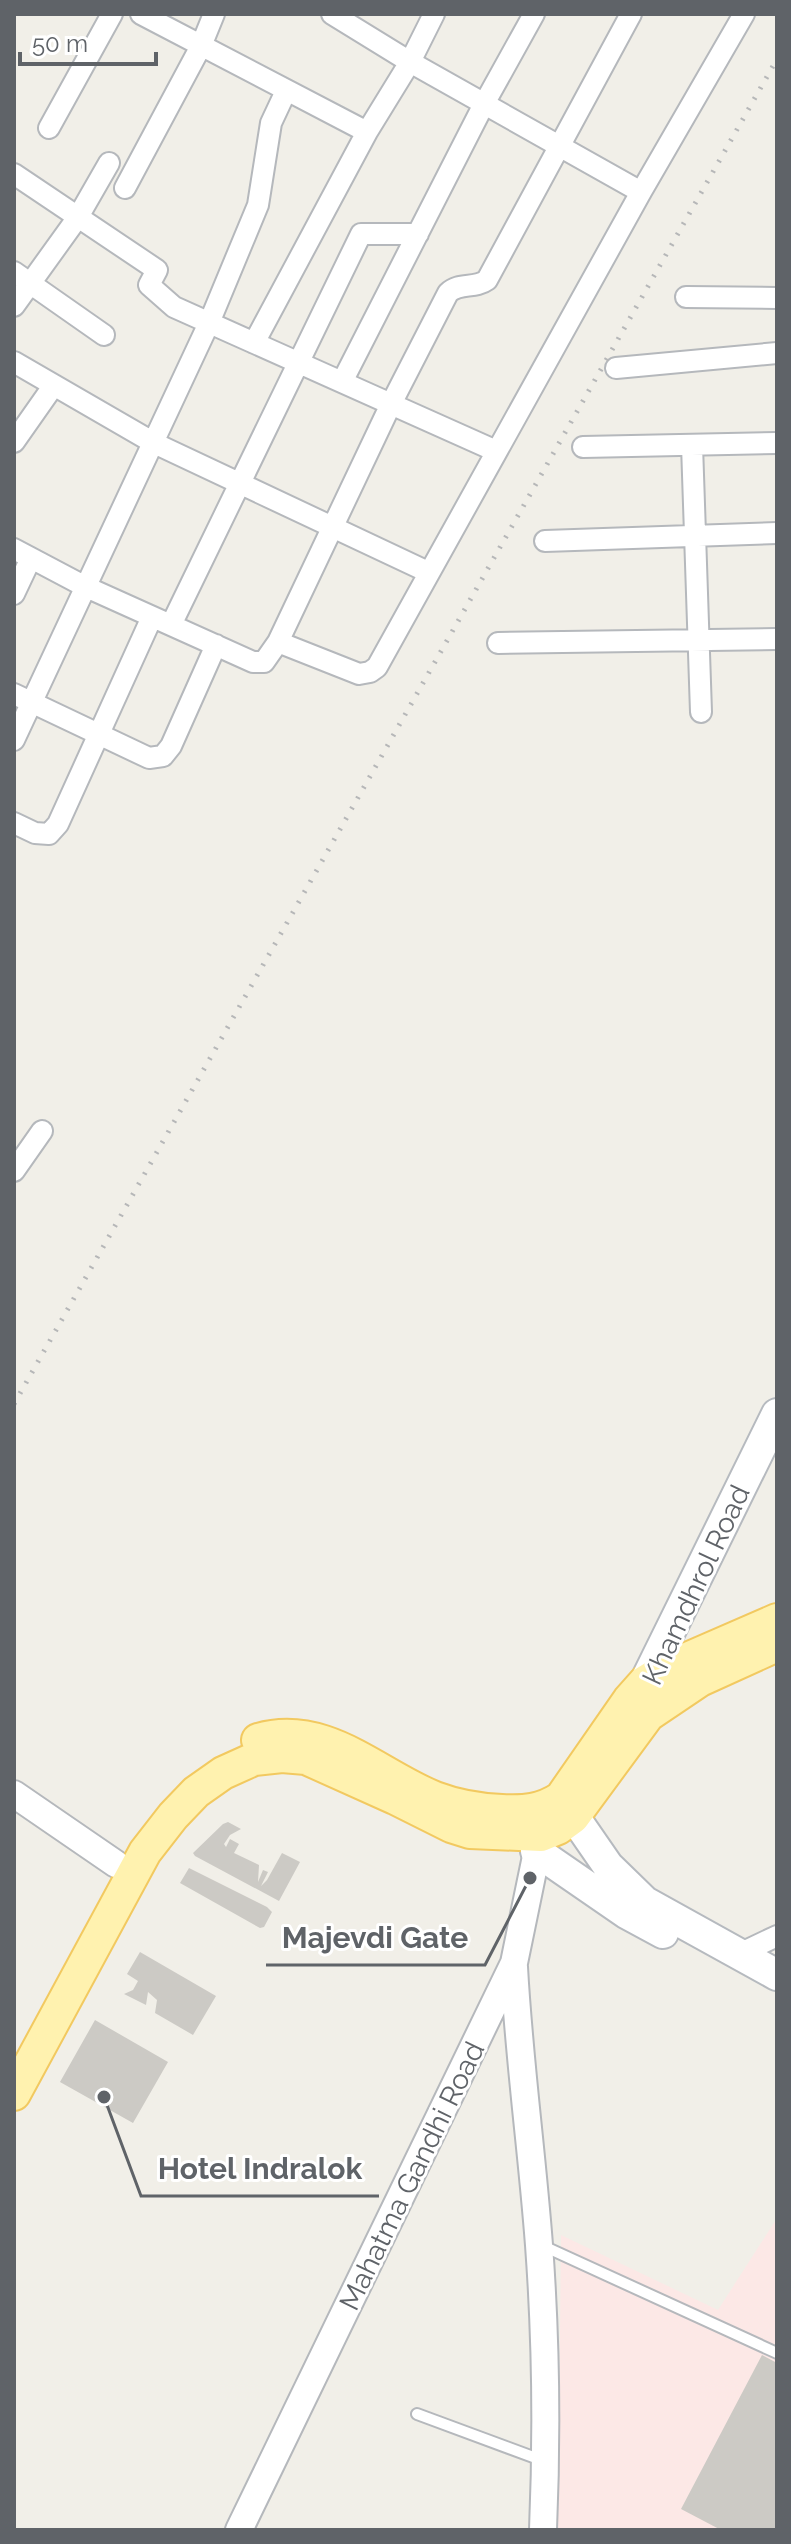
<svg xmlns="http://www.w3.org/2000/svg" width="791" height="2544" font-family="Raleway,sans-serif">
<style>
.medical{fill:#fce8e6}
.building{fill:#cccac5}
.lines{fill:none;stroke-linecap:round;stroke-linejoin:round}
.service-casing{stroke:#b5b8bc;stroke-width:14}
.minor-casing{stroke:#b5b8bc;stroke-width:24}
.tertiary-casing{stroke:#b5b8bc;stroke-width:30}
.secondary-casing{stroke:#b6babf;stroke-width:34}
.primary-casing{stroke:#f2c960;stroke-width:36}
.service{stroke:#fff;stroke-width:10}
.minor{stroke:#fff;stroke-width:20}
.tertiary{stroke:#fff;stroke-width:26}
.secondary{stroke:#fff;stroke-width:30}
.primary{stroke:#fff2af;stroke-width:32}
.rail{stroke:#b6b7b8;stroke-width:5;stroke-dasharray:2 10;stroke-linecap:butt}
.labels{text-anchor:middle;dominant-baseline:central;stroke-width:6;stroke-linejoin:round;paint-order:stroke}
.street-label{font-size:28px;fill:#5f6368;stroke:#fff}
.leader{fill:none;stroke:#5f6368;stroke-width:3}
.callout-dot{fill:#5f6368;stroke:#fff;stroke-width:3}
.callout-label{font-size:30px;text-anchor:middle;font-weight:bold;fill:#5f6368;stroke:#fff;stroke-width:6;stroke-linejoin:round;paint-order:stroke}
</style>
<rect width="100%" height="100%" fill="#f1efe8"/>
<path class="medical" d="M777,2218V2530H558L561,2235L718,2310Z"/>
<path class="building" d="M228,1822L241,1829L230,1835L224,1844L226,1847L230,1839L239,1844L234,1853L259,1865L258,1882L263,1870L268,1872L261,1886L267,1880L282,1853L300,1862L279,1901L195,1856L193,1853L223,1824Z
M189,1868L267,1907L272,1912L264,1927L260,1928L180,1883Z
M140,1952L216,1996L193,2035L155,2013L157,2000L148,1992L146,2005L124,1994L133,1990L138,1981L127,1974Z
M95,2020L168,2062L133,2123L60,2082Z
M762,2355L777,2363V2530H721L681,2509Z"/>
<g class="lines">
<defs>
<path id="service" d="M541,2245L777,2353
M417,2414L544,2461"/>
<path id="minor" d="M141,14L367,132
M332,14L410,62L641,192
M49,128L112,14
M14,174L157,270L149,285L174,307L496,451
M125,188L201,46L214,14
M14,272L104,335
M686,297L777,298
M14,306L78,217L109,163
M254,343L367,132L410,62L434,14
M14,362L154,443L428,572
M616,368L777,353
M342,382L484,104L534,14
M14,442L54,385
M692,445L701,712
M583,447L777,443
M545,541L777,533
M14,549L84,586L253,662H264L278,642L391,404L448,293C459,282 475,289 487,280L631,14
M14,594L31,558
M171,625L361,234H418
M278,642L359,674L370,672L377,667L641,192L744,14
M498,643L777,639
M14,694L149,758L163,756L171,746L216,645
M14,740L209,323L258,205L271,123L286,91
M14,823L35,833L49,834L58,824L152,617
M14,1171L42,1131
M739,1954L777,1936"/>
<path id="tertiary" d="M14,1794L116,1864
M514,1967C519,2060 532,2152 539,2245C546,2340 547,2435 543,2530
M239,2530L514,1963L541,1832"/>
<path id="secondary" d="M645,1694V1682L777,1414
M561,1798L608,1866L645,1902L777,1975
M536,1851L626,1913L663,1933"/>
<path id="primary" d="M258,1740C325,1720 377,1775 435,1798C456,1806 480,1810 502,1811C525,1812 541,1811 561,1798L629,1700L645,1682L669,1667L777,1620
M14,2094L145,1852L173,1816L196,1792L223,1773L254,1759L282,1756L306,1758L395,1798L451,1826L470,1832L541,1835L558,1828L573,1817L648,1715L700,1680L777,1645"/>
</defs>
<use href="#service" class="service-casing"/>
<use href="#minor" class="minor-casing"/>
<use href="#tertiary" class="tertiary-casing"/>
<use href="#secondary" class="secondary-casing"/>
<use href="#primary" class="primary-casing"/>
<use href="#service" class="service"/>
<use href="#minor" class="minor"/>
<use href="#tertiary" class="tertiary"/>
<use href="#secondary" class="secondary"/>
<use href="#primary" class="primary"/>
<path class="rail" d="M14,1404L777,59"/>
</g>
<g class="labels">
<g class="street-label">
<text transform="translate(696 1585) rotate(-65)">Khamdhrol Road</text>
<text transform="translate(412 2176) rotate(-64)">Mahatma Gandhi Road</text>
</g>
</g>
<path class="leader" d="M530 1878L485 1965H266M104 2097L141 2196H379"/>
<g class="callout-dot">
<circle cx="530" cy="1878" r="8"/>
<circle cx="104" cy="2097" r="8"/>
</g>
<g class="callout-label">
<text x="375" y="1948">Majevdi Gate</text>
<text x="260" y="2179">Hotel Indralok</text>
</g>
<rect width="791" height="2544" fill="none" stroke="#5f6368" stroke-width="32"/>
<path d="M20 52v12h136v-12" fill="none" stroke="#5f6368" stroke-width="4"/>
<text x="32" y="52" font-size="24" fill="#5f6368" stroke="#ffffff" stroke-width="6" paint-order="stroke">50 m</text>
</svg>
